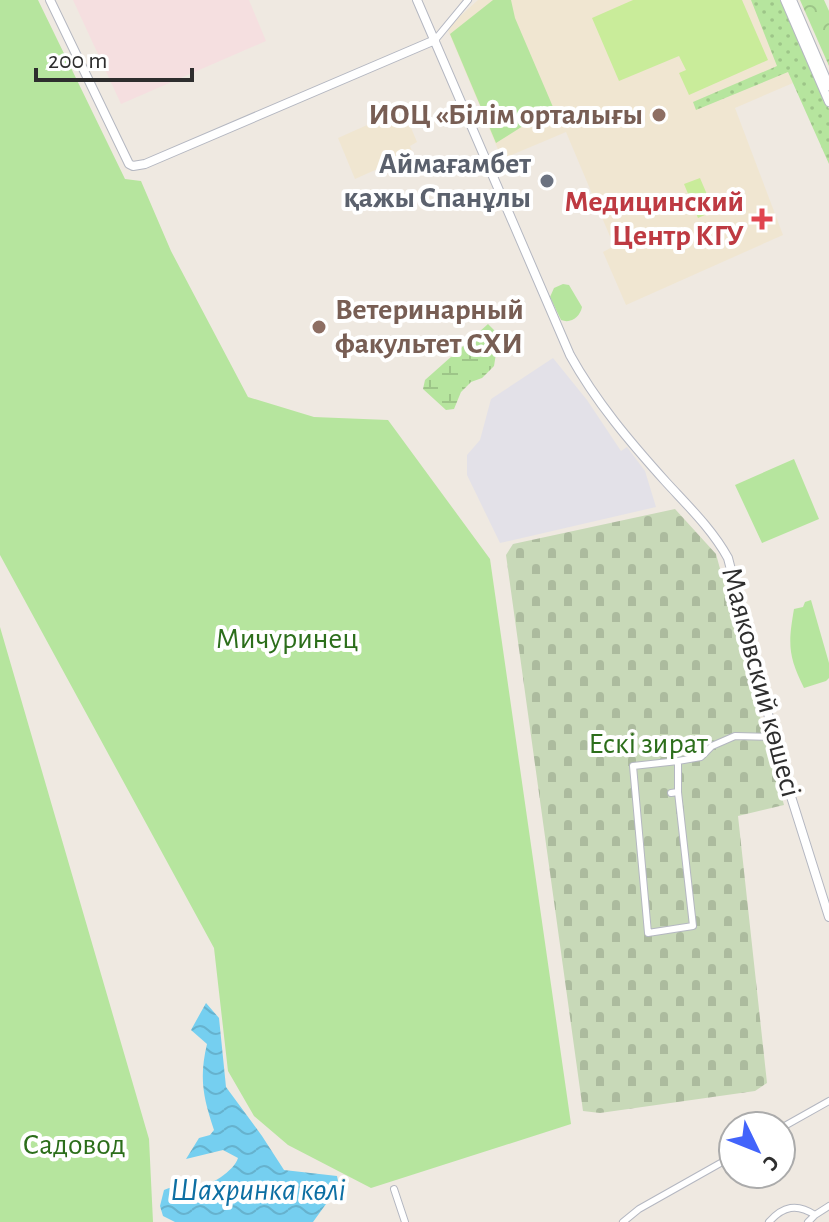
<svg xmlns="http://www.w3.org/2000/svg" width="829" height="1222" font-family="'Alegreya Sans',sans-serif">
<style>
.industrial{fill:#e3e1e8}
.education{fill:#f0e6d1}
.medical{fill:#f5dfe0}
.grass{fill:#b6e59e}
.forest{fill:url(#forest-crowns)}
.wetland{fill:url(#wetland-marsh)}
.cemetery{fill:url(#cemetery-stones)}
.park{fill:url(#park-dots)}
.pitch{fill:#c9ec9a}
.water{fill:url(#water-waves)}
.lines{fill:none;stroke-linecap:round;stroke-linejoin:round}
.minor-casing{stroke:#b4b7c1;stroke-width:8}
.secondary-casing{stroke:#b4b7c1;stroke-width:10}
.minor{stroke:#fff;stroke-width:6}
.secondary{stroke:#fff;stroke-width:8}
.education-dot{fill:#8d6e63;stroke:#fff;stroke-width:3}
.worship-dot{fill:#6b7280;stroke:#fff;stroke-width:3}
.health-dot{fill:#e0444e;stroke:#fff;stroke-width:3}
.labels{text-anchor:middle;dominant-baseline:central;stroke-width:8;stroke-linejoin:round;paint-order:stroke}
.education-label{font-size:30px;font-weight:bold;fill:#785e54;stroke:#fff;text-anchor:end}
.worship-label{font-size:30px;font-weight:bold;fill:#5b616d;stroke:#fff;text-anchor:end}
.health-label{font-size:30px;font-weight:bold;fill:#be3a42;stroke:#fff;text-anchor:end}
.park-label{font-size:30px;fill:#2c6e1b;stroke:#fff}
.street-label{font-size:30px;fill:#2e2e2e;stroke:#fff}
.water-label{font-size:32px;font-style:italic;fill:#0d6fa3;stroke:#fff}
</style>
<defs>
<pattern id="forest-crowns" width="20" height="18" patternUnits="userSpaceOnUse" patternTransform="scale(2)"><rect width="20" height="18" fill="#b6e59e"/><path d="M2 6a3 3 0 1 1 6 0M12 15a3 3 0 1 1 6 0" fill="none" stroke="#9dc588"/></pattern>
<pattern id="wetland-marsh" width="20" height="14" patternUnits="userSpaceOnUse" patternTransform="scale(2)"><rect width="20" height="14" fill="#b6e59e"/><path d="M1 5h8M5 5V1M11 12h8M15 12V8" fill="none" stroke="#9dc588"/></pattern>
<pattern id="cemetery-stones" width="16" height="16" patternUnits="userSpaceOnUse" patternTransform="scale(2)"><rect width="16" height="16" fill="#c8d9b8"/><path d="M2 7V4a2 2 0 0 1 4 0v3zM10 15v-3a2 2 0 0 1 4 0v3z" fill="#acbb9e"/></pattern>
<pattern id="park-dots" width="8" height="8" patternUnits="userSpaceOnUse" patternTransform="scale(2)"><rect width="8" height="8" fill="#b6e59e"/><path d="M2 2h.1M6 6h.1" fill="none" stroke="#9dc588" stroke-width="1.8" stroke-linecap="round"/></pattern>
<pattern id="water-waves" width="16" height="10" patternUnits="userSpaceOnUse" patternTransform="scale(2)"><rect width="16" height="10" fill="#75cff0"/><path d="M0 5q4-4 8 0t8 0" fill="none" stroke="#66b2ce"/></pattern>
</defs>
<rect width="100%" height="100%" fill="#efe9e1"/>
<path class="industrial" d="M553,358L587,400L621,451L627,447L645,471L656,507L500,543L467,475V455L480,440L491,399Z"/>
<path class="education" d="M478,0H758L793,83L735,108L783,235L626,305L603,252L614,246L566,132L502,159L447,28Z
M403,109L417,142L410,146L413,153L355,179L338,138Z"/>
<path class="medical" d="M73,0H249L266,41L121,104Z"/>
<path class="grass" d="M0,0H38L125,179L141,181L171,251L248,397L314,417L388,420L490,559L571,1124L371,1188L288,1145L254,1116L228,1071L214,948L0,555Z
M493,0H511L515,18L553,107L496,143L450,34Z
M563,284L569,285L582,307C580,317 571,324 561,320L550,297L554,288Z
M794,459L819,519L762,543L735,485Z
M811,600L829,663V678L826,681L804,688C788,656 788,644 794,609L803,607L805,602Z
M0,627L149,1139L153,1222H0Z"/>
<path class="forest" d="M800,0H824L829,11V66Z"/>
<path class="wetland" d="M488,324L499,335L494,366L482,378L471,382L461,392L454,409L446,410L423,389L425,380Z"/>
<path class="cemetery" d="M675,509L716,554L784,805L738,816L767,1083L755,1091L600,1113L583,1111L506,555L513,544Z"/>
<path class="park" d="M751,0H784L829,109V164L788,72L696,110L693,102L777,66Z"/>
<path class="pitch" d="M633,0H742L768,60L689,95L679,73L686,70L679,56L619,81L592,18Z
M700,178L714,211L698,218L684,184Z"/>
<path class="water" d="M206,1003L219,1018L226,1087L262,1136L284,1170L337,1176L339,1186L313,1222H175L163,1216L160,1206L164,1190C176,1184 184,1190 196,1188C210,1186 234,1171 238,1158L223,1150L186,1159L199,1138L210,1135L214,1130C203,1097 199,1078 207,1044L191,1030Z"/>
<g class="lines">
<defs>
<path id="minor" d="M435,40L468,0
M678,761L633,766L648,933L693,926L678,792
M671,793L678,792V761L701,757L712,746L735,736L774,737
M781,1128L829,1101
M394,1189L405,1222
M623,1222L639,1209L733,1156
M769,1222C783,1206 797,1203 815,1215
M808,1222L815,1215L829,1206"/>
<path id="secondary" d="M50,0L129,164L133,166L145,164L435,40
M417,0L570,355C596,402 630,442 666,482C688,506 712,529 728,558L782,768L829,917
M785,0L829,102
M792,0L829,86"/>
</defs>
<use href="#minor" class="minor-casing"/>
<use href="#secondary" class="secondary-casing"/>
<use href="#minor" class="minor"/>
<use href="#secondary" class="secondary"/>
</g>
<g class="education-dot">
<circle cx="659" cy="115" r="8"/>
<circle cx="319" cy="327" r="8"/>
</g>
<circle class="worship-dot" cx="547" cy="181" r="8"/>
<path class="health-dot" d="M758 207h8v8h8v8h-8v8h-8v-8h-8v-8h8z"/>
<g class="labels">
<g class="education-label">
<text x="643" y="115">ИОЦ «Білім орталығы</text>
<text x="335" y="310" text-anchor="start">Ветеринарный<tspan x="335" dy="34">факультет СХИ</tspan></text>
</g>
<g class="worship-label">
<text x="531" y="164">Аймағамбет<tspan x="531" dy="34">қажы Спанұлы</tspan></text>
</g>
<g class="health-label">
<text x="744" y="202">Медицинский<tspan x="744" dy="34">Центр КГУ</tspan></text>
</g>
<g class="park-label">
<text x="287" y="639">Мичуринец</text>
<text x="648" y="744">Ескі зират</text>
<text x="74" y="1145">Садовод</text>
</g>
<g class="street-label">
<text transform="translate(761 682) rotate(75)">Маяковский көшесі</text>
</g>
<g class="water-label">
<text x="258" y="1190">Шахринка көлі</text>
</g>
</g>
<g transform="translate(757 1150) rotate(133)"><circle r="38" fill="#ffffff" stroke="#ababab" stroke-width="2"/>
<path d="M0-6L14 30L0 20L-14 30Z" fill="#4264fb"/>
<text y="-12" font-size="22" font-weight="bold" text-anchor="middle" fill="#2e2e2e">С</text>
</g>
<path d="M36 68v12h156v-12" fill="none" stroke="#2e2e2e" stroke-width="4"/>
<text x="48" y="68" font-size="24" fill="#2e2e2e" stroke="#ffffff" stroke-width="6" paint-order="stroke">200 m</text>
</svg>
